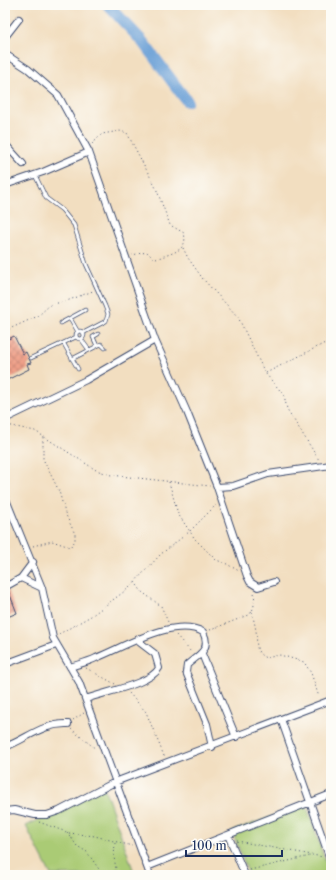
<svg xmlns="http://www.w3.org/2000/svg" width="336" height="880" font-family="'Libre Caslon Text',serif">
<style>
.grass{fill:#aacb74;stroke:#627d69}
.lines{fill:none;stroke-linecap:round;stroke-linejoin:round}
.river{stroke:#699fd6;stroke-width:12}
.building{fill:url(#building-cross-hatch)}
.lane-casing{stroke:#3b496d;stroke-width:4.5}
.street-casing{stroke:#3b496d;stroke-width:8}
.path{stroke:#3b496d;stroke-width:1;stroke-dasharray:1 3;stroke-linecap:butt}
.lane{stroke:#fff;stroke-width:3}
.street{stroke:#fff;stroke-width:6}
</style>
<defs>
<pattern id="building-cross-hatch" width="8" height="8" patternUnits="userSpaceOnUse"><rect width="8" height="8" fill="#efa089"/><path d="M0 0l8 8M0 8l8-8" fill="none" stroke="#c18373"/></pattern>
</defs>
<rect width="100%" height="100%" fill="#fdfcf7"/>
<filter id="ink" filterUnits="userSpaceOnUse"><feTurbulence type="fractalNoise" baseFrequency=".025" numOctaves="2"/><feDisplacementMap in="SourceGraphic" scale="8" xChannelSelector="R" yChannelSelector="G"/><feConvolveMatrix kernelMatrix="1 2 1 2 8 2 1 2 1" color-interpolation-filters="sRGB"/></filter>
<filter id="wash" filterUnits="userSpaceOnUse"><feTurbulence type="fractalNoise" baseFrequency=".012" numOctaves="4" result="noise"/><feDisplacementMap in="SourceGraphic" scale="16" xChannelSelector="R" yChannelSelector="G"/><feGaussianBlur stdDeviation="0.9" result="paint"/><feColorMatrix in="noise" values="0 0 0 0 0 0 0 0 0 0 0 0 0 0 0 0 0 1.4 0 .05"/><feComposite in="paint" operator="in"/></filter>
<g filter="url(#wash)">
<rect width="100%" height="100%" fill="#f2dec0"/>
<path class="grass" d="M104,787L135,875H51L26,826Z
M306,804L330,875H249L232,831Z"/>
<g class="lines">
<path class="river" d="M108,5L142,41L187,101"/>
</g>
<g id="blocks">
<path class="building" d="M14,336L23,354L26,352L31,363L27,364L29,369L7,380L5,375V341Z
M8,590L17,613L5,618V591Z"/>
</g>
</g>
<g filter="url(#ink)">
<use href="#blocks" fill-opacity="0" stroke="#3b496d" stroke-width="1"/>
<g class="lines">
<defs>
<path id="lane" d="M35,175L46,198L62,210L74,225L86,264L105,306L108,314L106,321L83,333
M70,318L78,332
M61,323L85,310
M76 335a4 4 0 1 1 8 0a4 4 0 1 1-8 0Z
M81,339L89,350
M64,344L78,369
M97,346L93,337L98,334
M31,358L76,337
M72,359L101,344L105,348"/>
<path id="street" d="M5,37L19,19
M5,54L28,69L58,95L89,152L155,340L187,412L217,487L247,576L250,582L258,587L274,582
M5,144L23,164
M5,185L43,172L89,152
M5,419L86,380L155,340
M217,487L233,486L268,474L331,465
M5,497L42,588L53,638L79,682L150,875
M21,578L42,588
M5,587L21,578L33,562
M202,654L236,737
M5,664L56,645
M70,667C79,664 88,662 96,658C124,647 174,616 203,632C212,650 198,655 187,665L186,672L207,724L212,747
M86,699C104,692 151,684 159,668L155,654L138,641
M281,719L331,862
M5,747C27,739 42,723 68,724
M5,811L14,810L35,815H47L59,811L115,782L331,700
M228,835L245,875
M147,867L331,794"/>
</defs>
<use href="#lane" class="lane-casing"/>
<use href="#street" class="street-casing"/>
<path class="path" d="M92,144L102,134L120,131L127,133L156,188L170,225L184,233C189,252 170,253 156,259H154L147,252L132,255
M183,248L188,258L203,279L238,317L265,373L284,395L287,409L319,460
M5,331L38,316L51,304L64,302L93,291
M266,373L331,340
M7,425L35,431L96,470L111,475L210,486
M328,473L331,477
M169,482L178,514L195,539L216,560L225,563L239,571
M33,546L52,541L70,547L75,541V534L65,513L59,491L43,459V437
M135,582L142,592L161,606L168,622
M252,612C253,618 255,624 256,631C258,642 253,652 266,658L280,655L304,662L311,673L319,697
M210,630L249,615C255,609 255,600 254,592
M59,634L91,616L129,588L161,554L189,532L216,505
M176,635L191,652
M86,668L115,684
M129,693L146,712L164,756
M73,720L84,713
M71,729L96,749
M39,822L69,833L95,836L132,846
M67,832L77,846L87,852L103,875
M237,841L323,857
M250,870L310,856
M113,875L116,869L114,857L115,843
M320,875L329,868"/>
<use href="#lane" class="lane"/>
<use href="#street" class="street"/>
</g>
</g>
<rect width="336" height="880" fill="none" stroke="#fdfcf7" stroke-width="20"/>
<path d="M186 850v6h96v-6" fill="none" stroke="#1b2f5e" stroke-width="2"/>
<text x="192" y="850" font-size="12" fill="#1b2f5e" stroke="#fdfcf7" stroke-width="3" paint-order="stroke">100 m</text>
</svg>
